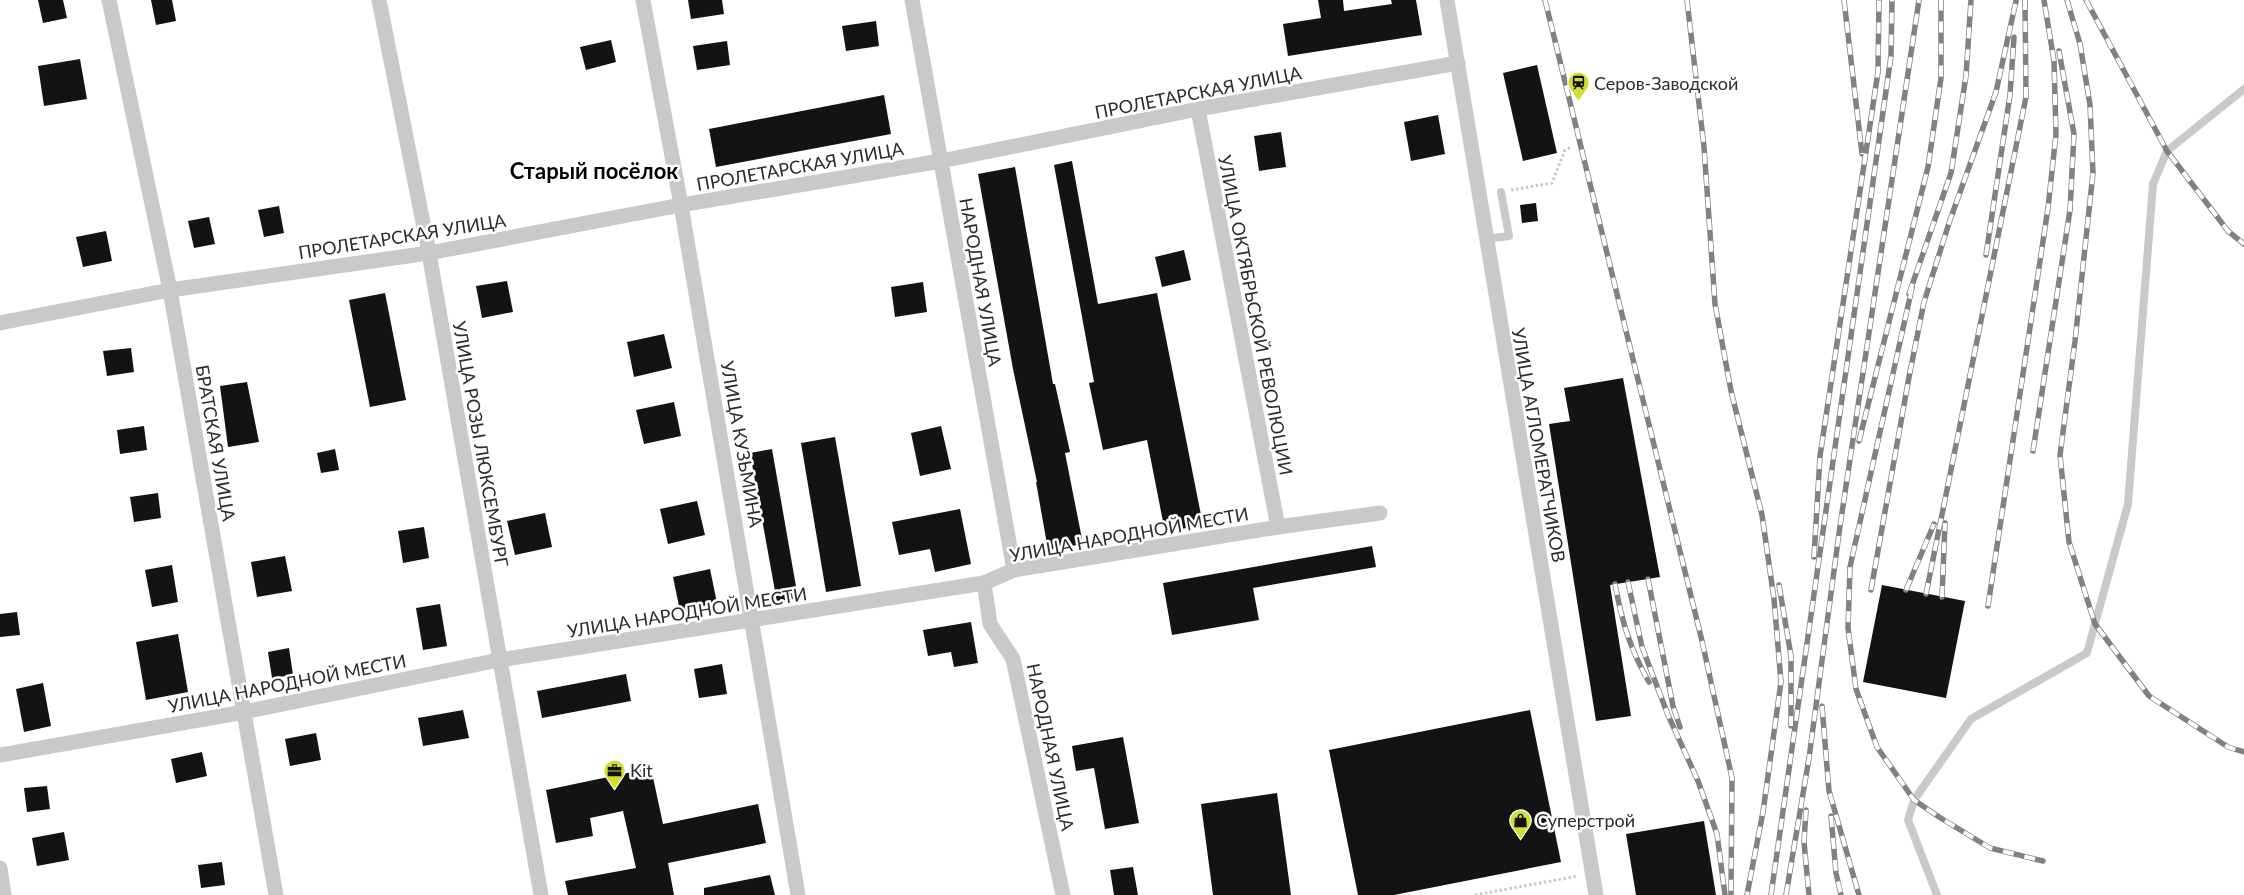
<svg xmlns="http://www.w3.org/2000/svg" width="2244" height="895" viewBox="0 0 2244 895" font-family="Lato,sans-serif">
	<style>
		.building { fill: #131313 }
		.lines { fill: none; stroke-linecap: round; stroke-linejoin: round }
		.path { stroke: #c9c9c9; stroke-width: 3; stroke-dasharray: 2.5 2.5; stroke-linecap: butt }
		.lane { stroke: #c9c9c9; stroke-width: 8 }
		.street { stroke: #c9c9c9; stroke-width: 15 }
		.rail-casing { stroke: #818181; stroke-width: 5.5 }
		.rail { stroke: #fff; stroke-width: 4; stroke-dasharray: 11; stroke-linecap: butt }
		.labels { text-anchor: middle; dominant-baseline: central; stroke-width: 5; stroke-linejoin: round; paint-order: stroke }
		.poi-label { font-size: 18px; fill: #2c2c2c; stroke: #fff; text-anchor: start }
		.street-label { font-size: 18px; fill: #2c2c2c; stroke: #fff }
		.district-label { font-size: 22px; font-weight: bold; fill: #000; stroke: #fff }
	</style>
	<rect width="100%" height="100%" fill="#fff"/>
	<g class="building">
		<path d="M 38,0 L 63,0 L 67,18 L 43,23 Z"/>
		<path d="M 151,0 L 172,0 L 176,21 L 156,25 Z"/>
		<path d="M 688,0 L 722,0 L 724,14 L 691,19 Z"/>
		<path d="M 1318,0 L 1343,0 L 1344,11 L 1392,4 L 1391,0 L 1416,0 L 1422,35 L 1288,56 L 1283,24 L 1321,18 Z"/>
		<path d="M 876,21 L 879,46 L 846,51 L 842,26 Z"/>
		<path d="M 611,40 L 616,62 L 586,70 L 580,47 Z"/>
		<path d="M 727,41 L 730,65 L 697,70 L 693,46 Z"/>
		<path d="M 80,59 L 87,99 L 44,106 L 38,66 Z"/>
		<path d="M 1537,65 L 1557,153 L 1523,161 L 1503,73 Z"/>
		<path d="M 884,95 L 891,134 L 716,167 L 709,129 Z"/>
		<path d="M 1438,115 L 1445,154 L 1411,161 L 1404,122 Z"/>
		<path d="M 1281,132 L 1286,167 L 1259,171 L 1254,136 Z"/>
		<path d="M 1072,161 L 1098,304 L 1157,293 L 1203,525 L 1165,532 L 1147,440 L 1103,450 L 1089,383 L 1094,382 L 1054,165 Z"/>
		<path d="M 1015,167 L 1053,384 L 1055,384 L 1070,452 L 1065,453 L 1083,544 L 1048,550 L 1036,482 L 1037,482 L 1013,369 L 978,174 Z"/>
		<path d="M 1536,203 L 1538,221 L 1522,223 L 1520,205 Z"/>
		<path d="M 279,206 L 284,233 L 264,237 L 258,210 Z"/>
		<path d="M 209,217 L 215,244 L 194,248 L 188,221 Z"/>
		<path d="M 106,231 L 112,261 L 83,267 L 76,237 Z"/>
		<path d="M 1184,250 L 1191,280 L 1162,287 L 1155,257 Z"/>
		<path d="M 507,281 L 513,312 L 482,318 L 476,286 Z"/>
		<path d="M 923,282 L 927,312 L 895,317 L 891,287 Z"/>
		<path d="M 385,293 L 406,400 L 370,407 L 349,300 Z"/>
		<path d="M 664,334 L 672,368 L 634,377 L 627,342 Z"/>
		<path d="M 131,348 L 134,372 L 107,376 L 103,351 Z"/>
		<path d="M 1623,378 L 1660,577 L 1610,585 L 1631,716 L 1596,721 L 1549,424 L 1570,421 L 1564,388 Z"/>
		<path d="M 247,382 L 259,442 L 228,447 L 220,386 Z"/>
		<path d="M 674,402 L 681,436 L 644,444 L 636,410 Z"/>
		<path d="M 144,426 L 147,450 L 120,454 L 117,430 Z"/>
		<path d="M 941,426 L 951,469 L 920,476 L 911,433 Z"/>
		<path d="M 835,437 L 861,586 L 826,592 L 801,443 Z"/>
		<path d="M 335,449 L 339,470 L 321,473 L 317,453 Z"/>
		<path d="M 772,449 L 798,598 L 777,602 L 750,453 Z"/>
		<path d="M 158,493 L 161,518 L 134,522 L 130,497 Z"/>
		<path d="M 697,501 L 705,535 L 668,544 L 660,509 Z"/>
		<path d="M 960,509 L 971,564 L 935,572 L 930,549 L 899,555 L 892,522 Z"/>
		<path d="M 545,513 L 552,547 L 515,555 L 507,521 Z"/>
		<path d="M 424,527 L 429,558 L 403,563 L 398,531 Z"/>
		<path d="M 1372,546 L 1376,567 L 1253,588 L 1259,620 L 1172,635 L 1163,583 Z"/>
		<path d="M 285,556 L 292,591 L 257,597 L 251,562 Z"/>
		<path d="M 172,565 L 178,602 L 152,607 L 145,570 Z"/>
		<path d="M 710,569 L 717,603 L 680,611 L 673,577 Z"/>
		<path d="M 1882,585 L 1965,601 L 1946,698 L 1863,682 Z"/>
		<path d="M 440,604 L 447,646 L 423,650 L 416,608 Z"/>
		<path d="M 17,612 L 20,635 L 0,637 L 0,614 Z"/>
		<path d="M 971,622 L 978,663 L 954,667 L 951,652 L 928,656 L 923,630 Z"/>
		<path d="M 178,634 L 188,692 L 146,700 L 136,642 Z"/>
		<path d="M 289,648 L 293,675 L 272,678 L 268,652 Z"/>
		<path d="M 722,664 L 727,694 L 699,698 L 694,669 Z"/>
		<path d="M 626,674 L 631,701 L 542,718 L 537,691 Z"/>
		<path d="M 43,683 L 51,726 L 24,732 L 16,689 Z"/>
		<path d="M 463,710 L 469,738 L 423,746 L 418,718 Z"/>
		<path d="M 1530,710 L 1561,862 L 1394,895 L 1358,895 L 1329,750 Z"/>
		<path d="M 316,733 L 321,760 L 290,766 L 285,739 Z"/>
		<path d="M 1123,737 L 1139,823 L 1105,829 L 1094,768 L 1076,771 L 1072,746 Z"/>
		<path d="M 202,752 L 207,776 L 176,783 L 171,759 Z"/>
		<path d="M 651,768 L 663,824 L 758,804 L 766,843 L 668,863 L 674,895 L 568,895 L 565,881 L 636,868 L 623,811 L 590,818 L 593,836 L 556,843 L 546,790 Z"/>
		<path d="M 47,786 L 50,809 L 27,812 L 24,788 Z"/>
		<path d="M 1277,793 L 1291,895 L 1213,895 L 1201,804 Z"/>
		<path d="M 1704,821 L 1716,895 L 1636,895 L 1626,834 Z"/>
		<path d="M 64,832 L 69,860 L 37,866 L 32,838 Z"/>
		<path d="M 222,862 L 225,885 L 201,888 L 198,865 Z"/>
		<path d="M 1133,867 L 1138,895 L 1114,895 L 1110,870 Z"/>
		<path d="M 770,875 L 775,895 L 704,895 L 704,888 Z"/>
	</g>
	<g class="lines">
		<g class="path">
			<path d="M 1511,190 L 1552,183 L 1565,150 L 1571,147"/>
			<path d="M 1475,895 L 1578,876"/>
		</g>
		<g class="lane">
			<path d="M 1486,239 L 1509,236 L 1501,192"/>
			<path d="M 1937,895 L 1908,820 L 1914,800 L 1971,719 L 2087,653 L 2128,504 L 2153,184 L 2167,151 L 2244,89"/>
		</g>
		<g class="street">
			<path d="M 109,0 L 170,290 L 276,895"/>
			<path d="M 379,0 L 429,253 L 541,895"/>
			<path d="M 643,0 L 681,205 L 798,895"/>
			<path d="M 912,0 L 1014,570"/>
			<path d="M 1447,0 L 1596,895"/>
			<path d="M 1198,109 L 1278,527"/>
			<path d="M 0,323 L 170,290 L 429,253 L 681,205 L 941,161 L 1198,109 L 1458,63"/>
			<path d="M 984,583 L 990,624 L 1013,659 L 1063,895"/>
			<path d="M 0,755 L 244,712 L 499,660 L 984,583 L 1014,570 L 1278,527 L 1380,513"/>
			<path d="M 0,868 L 4,895"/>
		</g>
		<defs>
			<g id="rail">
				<path d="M 1545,0 L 1702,641 L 1732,778 L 1731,895"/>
				<path d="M 1687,0 L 1704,147 L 1715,304 L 1731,391 L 1762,515 L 1774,599 L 1781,682 L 1763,812 L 1747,895"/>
				<path d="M 1844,0 L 1862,154"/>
				<path d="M 2067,0 L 2080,44 L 2090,105 L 2093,173 L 2075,341 L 2060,455 L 2069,542 L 2095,624 L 2149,696 L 2228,747 L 2244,752"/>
				<path d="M 2086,0 L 2167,151 L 2228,231 L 2244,244"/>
				<path d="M 1986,255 L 2010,95 L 2014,37"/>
				<path d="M 1912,288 L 1850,567 L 1848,628 L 1856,689 L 1877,747 L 1914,800 L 1939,817 L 1990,848 L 2043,861"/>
				<path d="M 1909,294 L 1951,173 L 1966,76 L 1971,0"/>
				<path d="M 1859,441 L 1928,167 L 1941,78 L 1941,0"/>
				<path d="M 2033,451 L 2070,210 L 2074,134 L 2059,51"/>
				<path d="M 1814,557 L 1820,456 L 1878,72 L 1879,0"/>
				<path d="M 1648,579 L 1673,706 L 1680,727"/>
				<path d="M 1628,582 L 1642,647 L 1668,715 L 1698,781 L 1717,834 L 1725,895"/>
				<path d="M 1615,584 C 1622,622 1630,649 1649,682"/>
				<path d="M 1779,585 L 1791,656 L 1791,726"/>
				<path d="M 1871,590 L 1909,377 L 1924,302 L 1950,220 L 1996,92 L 2016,1"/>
				<path d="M 1906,590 L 1934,524"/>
				<path d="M 1926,594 L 2026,97 L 2025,0"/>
				<path d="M 1942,597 L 1945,523"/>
				<path d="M 1988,606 L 2048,208 L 2056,134 L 2054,61 L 2044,0"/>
				<path d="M 1822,706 L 1829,791 L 1859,895"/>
				<path d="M 1806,810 L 1804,842 L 1809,895"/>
				<path d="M 1831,816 L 1836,873 L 1841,895"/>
				<path d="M 1771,895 L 1891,56 L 1892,0"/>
				<path d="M 1786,895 L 1809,758 L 1840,526 L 1919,0"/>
			</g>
		</defs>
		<use href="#rail" class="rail-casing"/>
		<use href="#rail" class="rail"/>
	</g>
	<defs>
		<symbol id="station-pin" viewBox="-11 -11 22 30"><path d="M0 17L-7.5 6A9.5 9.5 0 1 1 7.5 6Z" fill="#d4dd34" stroke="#fff"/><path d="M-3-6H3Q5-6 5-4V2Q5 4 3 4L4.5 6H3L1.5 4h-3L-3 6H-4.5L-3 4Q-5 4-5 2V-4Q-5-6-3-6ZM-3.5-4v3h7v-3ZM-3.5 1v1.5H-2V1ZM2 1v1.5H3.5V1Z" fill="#111"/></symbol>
		<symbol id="office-pin" viewBox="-11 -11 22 30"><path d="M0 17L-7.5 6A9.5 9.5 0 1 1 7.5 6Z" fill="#d4dd34" stroke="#fff"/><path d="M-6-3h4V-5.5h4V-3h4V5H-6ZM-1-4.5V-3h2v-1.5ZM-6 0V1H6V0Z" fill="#111"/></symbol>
		<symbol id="shop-pin" viewBox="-11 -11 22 30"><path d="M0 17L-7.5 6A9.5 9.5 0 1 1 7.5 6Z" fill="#d4dd34" stroke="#fff"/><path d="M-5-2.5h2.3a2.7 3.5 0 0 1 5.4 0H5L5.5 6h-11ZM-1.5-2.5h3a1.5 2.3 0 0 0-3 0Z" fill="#111"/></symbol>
	</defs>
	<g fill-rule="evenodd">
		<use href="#station-pin" x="1566" y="70" width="25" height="34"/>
		<use href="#office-pin" x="602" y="758" width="25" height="34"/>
		<use href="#shop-pin" x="1508" y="808" width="25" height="34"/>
	</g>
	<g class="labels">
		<g class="poi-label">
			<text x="1594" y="83">Серов-Заводской</text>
			<text x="630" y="770">Kit</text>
			<text x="1536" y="820">Суперстрой</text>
		</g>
		<g class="street-label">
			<text transform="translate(1198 92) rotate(-11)">ПРОЛЕТАРСКАЯ УЛИЦА</text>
			<text transform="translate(800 166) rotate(-10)">ПРОЛЕТАРСКАЯ УЛИЦА</text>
			<text transform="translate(402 236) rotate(-9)">ПРОЛЕТАРСКАЯ УЛИЦА</text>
			<text transform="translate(981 282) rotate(80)">НАРОДНАЯ УЛИЦА</text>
			<text transform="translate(1256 315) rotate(79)">УЛИЦА ОКТЯБРЬСКОЙ РЕВОЛЮЦИИ</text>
			<text transform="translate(216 443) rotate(80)">БРАТСКАЯ УЛИЦА</text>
			<text transform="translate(481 444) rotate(80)">УЛИЦА РОЗЫ ЛЮКСЕМБУРГ</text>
			<text transform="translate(742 444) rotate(80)">УЛИЦА КУЗЬМИНА</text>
			<text transform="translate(1539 445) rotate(80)">УЛИЦА АГЛОМЕРАТЧИКОВ</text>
			<text transform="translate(1129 534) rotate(-10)">УЛИЦА НАРОДНОЙ МЕСТИ</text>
			<text transform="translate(687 612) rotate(-9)">УЛИЦА НАРОДНОЙ МЕСТИ</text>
			<text transform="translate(287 683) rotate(-11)">УЛИЦА НАРОДНОЙ МЕСТИ</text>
			<text transform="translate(1051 747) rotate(78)">НАРОДНАЯ УЛИЦА</text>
		</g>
		<g class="district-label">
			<text x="594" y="170">Старый посёлок</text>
		</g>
	</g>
</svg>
